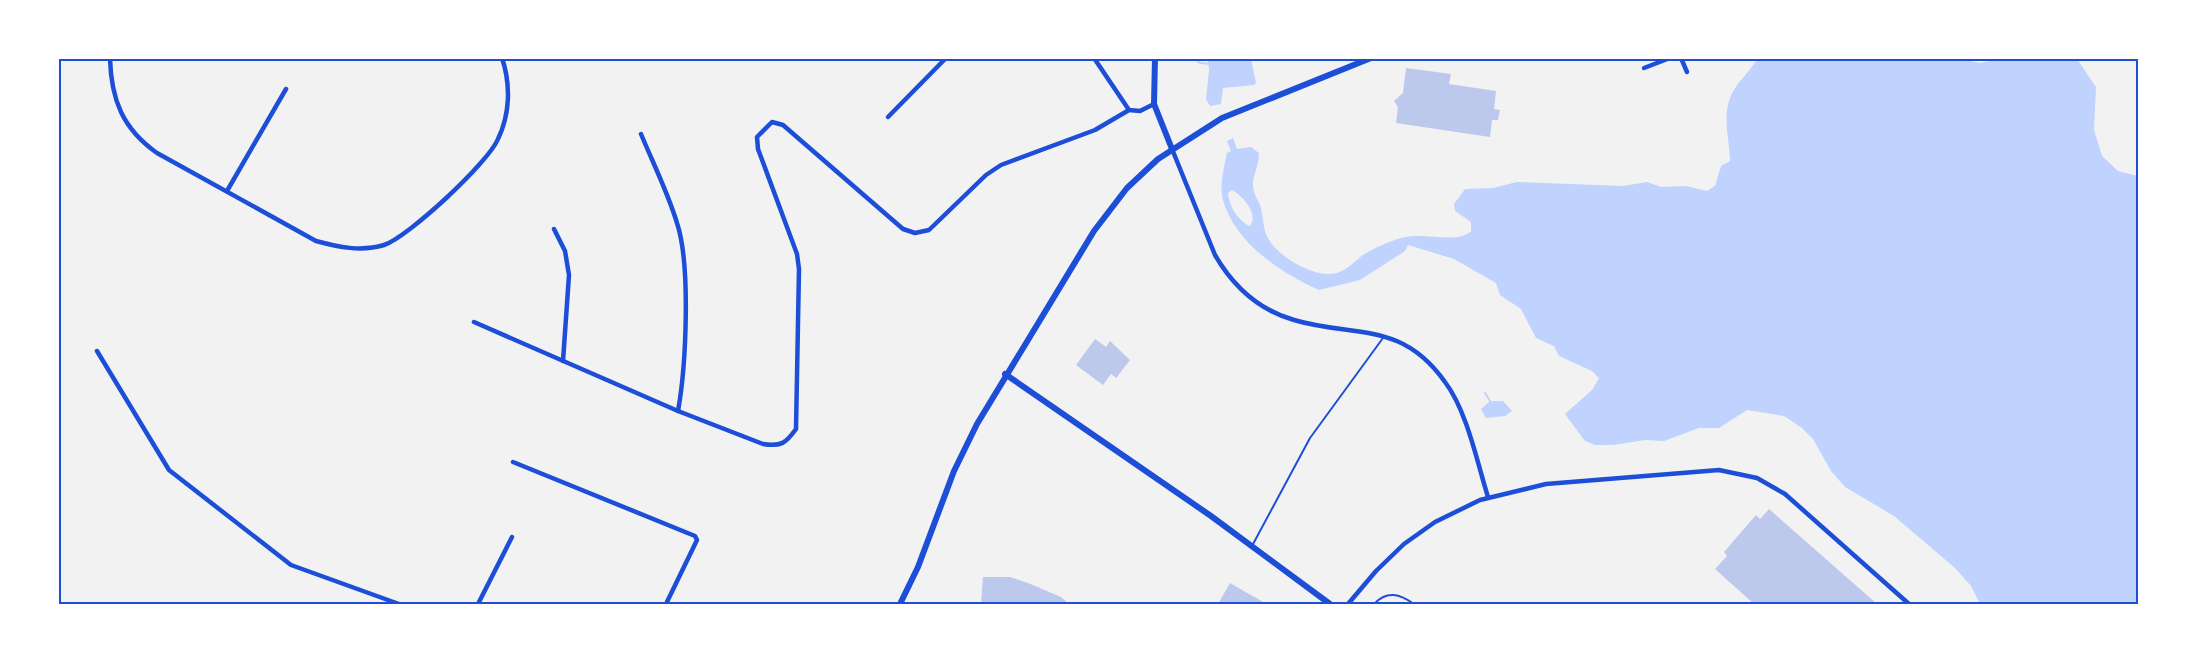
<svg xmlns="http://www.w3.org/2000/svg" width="2197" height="663" viewBox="0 0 2197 663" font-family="'IBM Plex Sans',sans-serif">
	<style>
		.water { fill: #bfd3fe; fill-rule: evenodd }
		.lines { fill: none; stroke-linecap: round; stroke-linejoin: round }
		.stream { stroke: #bfd3fe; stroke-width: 2 }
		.building { fill: #bdc9ec }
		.service { stroke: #1d4ed8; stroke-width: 2 }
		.minor { stroke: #1d4ed8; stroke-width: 4.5 }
		.secondary { stroke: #1d4ed8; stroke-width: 6 }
		.neatline { fill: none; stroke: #1d4ed8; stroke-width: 2 }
	</style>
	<rect width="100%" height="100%" fill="#f2f2f2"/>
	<g class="water">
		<path d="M 1957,58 L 1979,63 L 2004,59 L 2077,59 L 2096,87 L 2094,130 L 2102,156 L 2118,171 L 2138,176 L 2138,604 L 1980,604 L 1971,586 L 1955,568 L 1894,516 L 1845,487 L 1831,471 L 1813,439 L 1802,428 L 1784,416 L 1747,410 L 1719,428 L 1699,428 L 1664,441 L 1645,440 L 1613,445 L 1595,445 L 1585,441 L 1565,414 L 1592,390 L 1599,378 L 1592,371 L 1559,356 L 1554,346 L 1536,338 L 1521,309 L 1500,295 L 1496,283 L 1454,259 L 1408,245 L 1405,251 L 1360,280 L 1319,290 C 1281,273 1235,243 1223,200 C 1219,186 1224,167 1227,153 L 1231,151 L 1227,141 L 1233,138 L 1237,149 L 1251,147 L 1259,153 C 1259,167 1253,174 1253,184 C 1253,193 1257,198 1260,205 C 1264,217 1262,229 1269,240 C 1280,258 1316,279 1337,273 C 1347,270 1355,261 1363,255 C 1374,248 1388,242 1401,238 C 1423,231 1458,245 1471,231 L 1471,222 L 1455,211 L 1454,204 L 1465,189 L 1493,188 L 1517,182 L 1623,186 L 1647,182 L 1661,187 L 1686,186 L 1707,191 L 1715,186 L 1721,166 L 1730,161 C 1729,130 1718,107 1741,80 C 1748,73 1752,65 1759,59 ZM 1232,190 C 1243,196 1259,214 1250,226 C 1238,221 1229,206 1228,193 Z"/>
		<path d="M 1208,59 L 1251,59 L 1256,83 L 1254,85 L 1223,88 L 1221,104 L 1210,106 L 1206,99 L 1209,70 Z"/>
		<path d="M 1490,401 L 1503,401 L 1512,411 L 1505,416 L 1486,418 L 1481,409 Z"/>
	</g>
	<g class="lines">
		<g class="stream">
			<path d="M 1194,58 L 1200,63 L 1211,64"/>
			<path d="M 1485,393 L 1490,401"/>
		</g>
	</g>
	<g class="building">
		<path d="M 1406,68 L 1451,74 L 1449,84 L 1496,91 L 1494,109 L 1500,110 L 1498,120 L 1492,120 L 1490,137 L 1396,123 L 1398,107 L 1394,101 L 1403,93 Z"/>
		<path d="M 1095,339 L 1106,347 L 1110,341 L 1130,360 L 1116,378 L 1111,374 L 1103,385 L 1076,365 Z"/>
		<path d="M 1769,509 L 1877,604 L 1754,604 L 1715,569 L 1727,556 L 1724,552 L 1756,515 L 1760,519 Z"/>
		<path d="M 983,577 L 1010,577 L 1028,583 L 1061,597 L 1069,604 L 981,604 Z"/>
		<path d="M 1230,583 L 1249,594 L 1267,604 L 1218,604 Z"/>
	</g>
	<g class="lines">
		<g class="service">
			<path d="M 1252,546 L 1310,438 L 1383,338"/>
			<path d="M 1374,604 C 1387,590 1400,594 1414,604"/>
		</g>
		<g class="minor">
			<path d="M 110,58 C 111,100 123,129 157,153 L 316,241 C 338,247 361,252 384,245 C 408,237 488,163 498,139 C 510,114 511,85 502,58"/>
			<path d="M 1094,58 L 1129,110 L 1140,111 L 1154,104"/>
			<path d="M 1681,58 L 1687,72"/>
			<path d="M 1644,68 L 1670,58"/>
			<path d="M 888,117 L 946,58"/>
			<path d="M 641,134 C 653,163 668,193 677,223 C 691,265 686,367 678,411"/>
			<path d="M 1172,149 L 1215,255 C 1233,286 1259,310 1294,320 C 1355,338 1401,320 1445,382 C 1467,411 1477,462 1488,497"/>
			<path d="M 227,191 L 286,89"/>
			<path d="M 554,229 L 565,251 L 569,275 L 563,361"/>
			<path d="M 474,322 L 678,411 L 763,444 C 781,447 786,443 796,429 L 799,269 L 797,254 L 758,149 L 757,137 L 772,122 L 783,125 L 903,229 L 915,233 L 929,230 L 986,175 L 1001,165 L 1095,130 L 1129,110"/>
			<path d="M 97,351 L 169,470 L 291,565 L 399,604"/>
			<path d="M 513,462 L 695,536 L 697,540 L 666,604"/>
			<path d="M 478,604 L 512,537"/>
			<path d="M 1348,604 L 1376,571 L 1404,544 L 1435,522 L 1480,500 L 1546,484 L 1719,470 L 1757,478 L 1785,494 L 1909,604"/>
		</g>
		<g class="secondary">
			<path d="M 1155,58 L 1154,104 L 1172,149"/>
			<path d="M 1005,374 L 1211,516 L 1330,604"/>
			<path d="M 900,604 L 918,567 L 954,471 L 977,424 L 1094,231 L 1127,188 L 1158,159 L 1222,118 L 1371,58"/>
		</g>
	</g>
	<rect width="2197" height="663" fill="none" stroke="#ffffff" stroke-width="120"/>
	<rect x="60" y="60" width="2077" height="543" class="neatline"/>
</svg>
